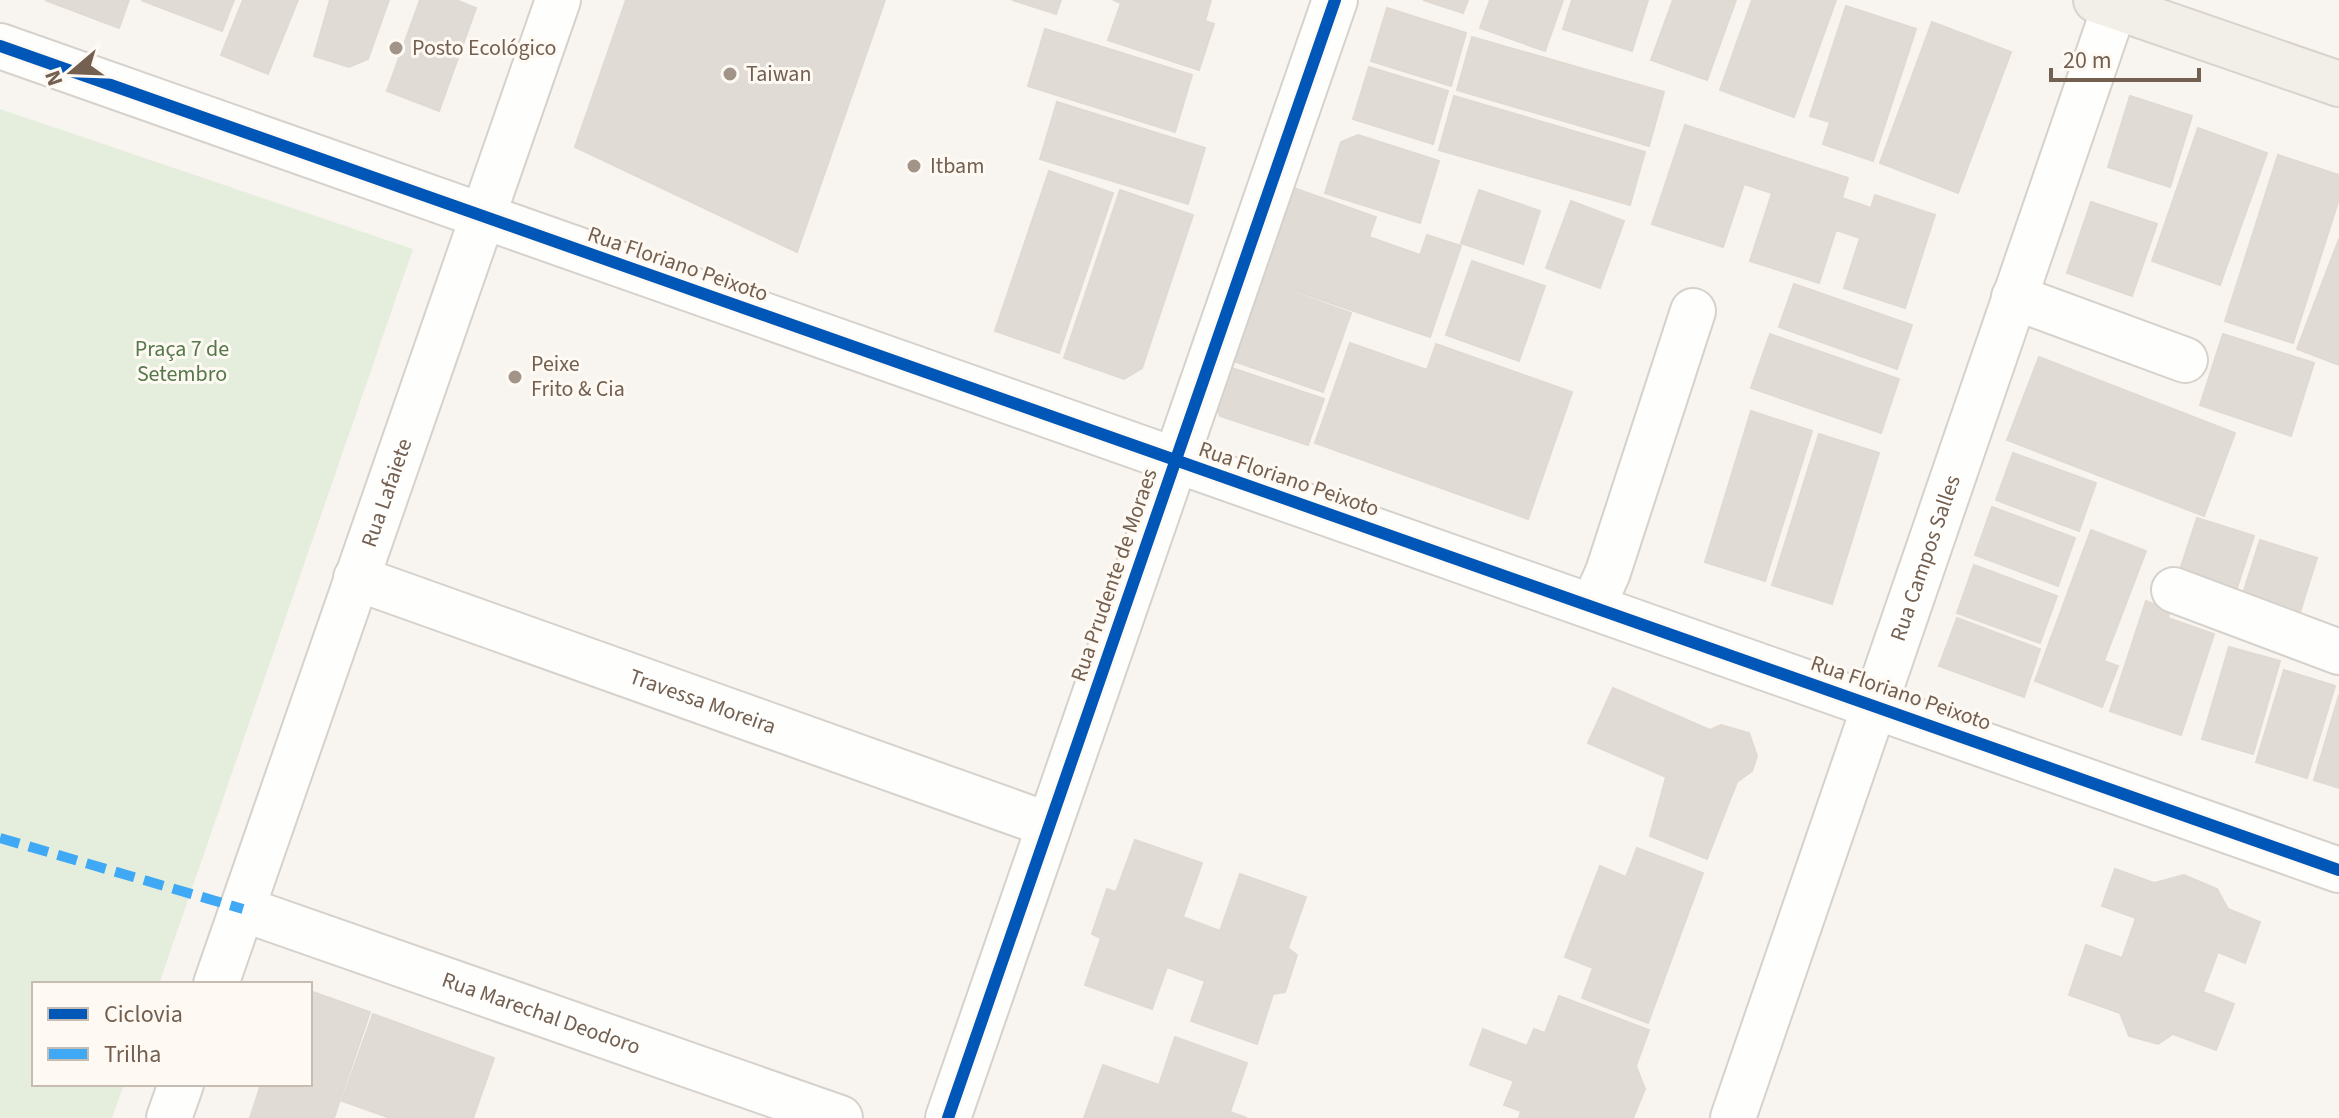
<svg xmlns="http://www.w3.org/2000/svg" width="2339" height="1118" viewBox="0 0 2339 1118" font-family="'Source Sans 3',sans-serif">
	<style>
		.green { fill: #e5eedc }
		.building { fill: #e1dbd5; stroke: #e0dad3; stroke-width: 2 }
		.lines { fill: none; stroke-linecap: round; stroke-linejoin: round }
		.minor-casing { stroke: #d6d1cb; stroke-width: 48 }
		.major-casing { stroke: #d9d2cd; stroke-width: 48 }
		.minor { stroke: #fefefd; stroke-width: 44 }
		.major { stroke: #f2efe8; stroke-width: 44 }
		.quiet { stroke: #3fa9f5; stroke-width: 10; stroke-dasharray: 20 10; stroke-linecap: butt }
		.cycleway-casing { stroke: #fefaf3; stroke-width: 17 }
		.cycleway { stroke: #0057b8; stroke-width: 12 }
		.poi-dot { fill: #a29489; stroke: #fefaf3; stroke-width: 3 }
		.labels { text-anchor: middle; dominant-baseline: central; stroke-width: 6; stroke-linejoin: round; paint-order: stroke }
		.poi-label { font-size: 22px; fill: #746051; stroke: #fefaf3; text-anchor: start }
		.street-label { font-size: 22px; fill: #746051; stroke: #fefaf3 }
		.park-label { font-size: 22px; fill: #55784b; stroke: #fefaf3 }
	</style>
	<rect width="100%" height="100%" fill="#f8f5f0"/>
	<path class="green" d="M 0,109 L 413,249 L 159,984 L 34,984 L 34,1084 L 124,1084 L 112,1118 L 0,1118 Z"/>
	<g class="building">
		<path d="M 45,0 L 129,0 L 119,28 Z"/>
		<path d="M 141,0 L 234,0 L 222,31 Z"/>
		<path d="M 243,0 L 298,0 L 268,74 L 221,55 Z"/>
		<path d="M 330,0 L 389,0 L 368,59 L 349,67 L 314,56 Z"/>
		<path d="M 420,0 L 456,0 L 476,8 L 439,111 L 387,91 Z"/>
		<path d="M 626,0 L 885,0 L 797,252 L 575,147 Z"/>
		<path d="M 1012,0 L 1061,0 L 1056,14 Z"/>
		<path d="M 1113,0 L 1211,0 L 1205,21 L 1214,24 L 1199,70 L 1108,40 L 1121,3 Z"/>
		<path d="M 1423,0 L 1468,0 L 1463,13 Z"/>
		<path d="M 1490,0 L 1563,0 L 1545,51 L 1480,28 Z"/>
		<path d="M 1572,0 L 1648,0 L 1632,51 L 1563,29 Z"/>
		<path d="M 1673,0 L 1736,0 L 1707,80 L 1651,60 Z"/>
		<path d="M 1752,0 L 1836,0 L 1794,117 L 1720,90 Z"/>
		<path d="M 1846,6 L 1916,29 L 1873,161 L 1823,144 L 1830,122 L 1810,116 Z"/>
		<path d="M 1387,8 L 1466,33 L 1451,86 L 1371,61 Z"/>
		<path d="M 1932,22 L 2011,52 L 1958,193 L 1880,163 Z"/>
		<path d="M 1045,29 L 1192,75 L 1175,132 L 1028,86 Z"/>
		<path d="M 1472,37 L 1664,92 L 1649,146 L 1457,90 Z"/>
		<path d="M 1369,67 L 1448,91 L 1433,144 L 1353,119 Z"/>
		<path d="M 1454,96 L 1645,152 L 1630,205 L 1439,150 Z"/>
		<path d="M 2130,96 L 2192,116 L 2170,187 L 2108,167 Z"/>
		<path d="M 1057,102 L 1205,148 L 1188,204 L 1040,159 Z"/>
		<path d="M 1685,125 L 1848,178 L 1842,198 L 1871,208 L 1875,195 L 1935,215 L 1905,308 L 1844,288 L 1860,238 L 1836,230 L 1819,283 L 1750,261 L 1772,193 L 1744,184 L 1723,247 L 1652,224 Z"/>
		<path d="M 2198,128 L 2267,153 L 2220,285 L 2152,261 Z"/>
		<path d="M 1358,135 L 1439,161 L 1420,223 L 1325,193 L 1341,142 Z"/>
		<path d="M 2278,155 L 2339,175 L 2339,199 L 2293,343 L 2225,321 Z"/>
		<path d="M 1049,171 L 1113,193 L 1059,353 L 995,331 Z"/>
		<path d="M 1288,186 L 1376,217 L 1369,237 L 1420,255 L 1427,235 L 1461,246 L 1430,337 L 1257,278 Z"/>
		<path d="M 1120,190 L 1193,215 L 1142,368 L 1124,379 L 1064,358 Z"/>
		<path d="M 1479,190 L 1540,211 L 1523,264 L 1461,243 Z"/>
		<path d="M 1571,201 L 1624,221 L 1600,288 L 1546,268 Z"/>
		<path d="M 2091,202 L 2157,224 L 2132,296 L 2067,273 Z"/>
		<path d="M 2339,239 L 2339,365 L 2297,349 Z"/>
		<path d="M 1472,261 L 1545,286 L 1519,361 L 1446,335 Z"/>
		<path d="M 1258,280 L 1351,313 L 1323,392 L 1230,360 Z"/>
		<path d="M 1794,284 L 1912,325 L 1897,369 L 1779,327 Z"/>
		<path d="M 1770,334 L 1899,379 L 1881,433 L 1751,388 Z"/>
		<path d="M 2223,334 L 2314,363 L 2291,436 L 2200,405 Z"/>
		<path d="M 1350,343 L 1427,370 L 1436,344 L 1572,392 L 1528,519 L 1315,443 Z"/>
		<path d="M 2039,357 L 2235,433 L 2204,516 L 2007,440 Z"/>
		<path d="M 1223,365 L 1324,399 L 1308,445 L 1220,416 L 1213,397 Z"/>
		<path d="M 1751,411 L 1812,431 L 1765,581 L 1705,562 Z"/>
		<path d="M 1819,434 L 1879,453 L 1832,604 L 1772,585 Z"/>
		<path d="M 2013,453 L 2096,483 L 2079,531 L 1996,500 Z"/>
		<path d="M 1992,507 L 2075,538 L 2058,586 L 1975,555 Z"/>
		<path d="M 2197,518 L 2254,536 L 2232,603 L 2175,585 Z"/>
		<path d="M 2091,530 L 2146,551 L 2104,661 L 2118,666 L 2102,707 L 2035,681 Z"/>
		<path d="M 2260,540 L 2317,558 L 2296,625 L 2239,606 Z"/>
		<path d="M 1974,565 L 2057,596 L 2040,643 L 1957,613 Z"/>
		<path d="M 2146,601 L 2170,610 L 2168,618 L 2214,634 L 2181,735 L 2110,711 Z"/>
		<path d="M 1957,618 L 2040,649 L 2024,697 L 1939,666 Z"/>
		<path d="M 2229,647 L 2280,661 L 2253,754 L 2202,739 Z"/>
		<path d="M 2284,670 L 2335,686 L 2307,778 L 2256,762 Z"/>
		<path d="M 1613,688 L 1710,730 L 1721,725 L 1749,733 L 1757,756 L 1752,771 L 1737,782 L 1707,859 L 1650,836 L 1666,777 L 1588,743 Z"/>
		<path d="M 2339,695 L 2339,788 L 2314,780 Z"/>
		<path d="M 1135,840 L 1202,863 L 1183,917 L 1220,931 L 1240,874 L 1306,897 L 1288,948 L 1297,955 L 1285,992 L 1273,994 L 1257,1044 L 1191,1021 L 1205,981 L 1167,967 L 1152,1009 L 1085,985 L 1101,938 L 1092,934 L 1107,889 L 1116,892 Z"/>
		<path d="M 1637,848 L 1703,873 L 1648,1023 L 1582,998 L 1593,968 L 1565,957 L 1600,866 L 1626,877 Z"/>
		<path d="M 2115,869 L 2154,883 L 2184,875 L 2217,889 L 2228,909 L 2260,922 L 2245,963 L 2218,952 L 2203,992 L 2234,1004 L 2216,1050 L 2173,1034 L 2158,1044 L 2129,1036 L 2120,1013 L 2069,995 L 2086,945 L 2122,958 L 2136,918 L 2102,906 Z"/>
		<path d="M 310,991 L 370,1012 L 334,1118 L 250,1118 L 261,1084 L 310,1084 Z"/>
		<path d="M 1559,996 L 1649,1030 L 1636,1066 L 1645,1089 L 1633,1118 L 1519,1118 L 1521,1111 L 1504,1105 L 1514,1081 L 1470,1065 L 1483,1029 L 1527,1046 L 1534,1029 L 1545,1033 Z"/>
		<path d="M 373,1014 L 494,1058 L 473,1118 L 390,1118 L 342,1101 Z"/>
		<path d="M 1175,1037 L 1247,1063 L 1230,1112 L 1247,1118 L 1084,1118 L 1103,1065 L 1159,1085 Z"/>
	</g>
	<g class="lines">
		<defs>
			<g id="minor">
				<path d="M 0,46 L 2339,870"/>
				<path d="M 2014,297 L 2185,360"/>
				<path id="s1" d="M 356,578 L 1049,825"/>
				<path d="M 2174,590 L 2339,652"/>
				<path d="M 1593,606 L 1608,572 L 1693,311"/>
				<path id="s2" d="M 243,909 L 840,1118"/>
				<path id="s3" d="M 216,984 L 558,0"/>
				<path d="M 169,1118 L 181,1084"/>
				<path d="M 948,1118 L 1335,0"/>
				<path id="s4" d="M 1733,1118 L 2117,0"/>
			</g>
			<path id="major" d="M 2096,0 L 2339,84"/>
		</defs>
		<use href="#minor" class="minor-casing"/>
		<use href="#major" class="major-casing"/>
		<use href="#minor" class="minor"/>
		<use href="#major" class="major"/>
		<path class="quiet" d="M 0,838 L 243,909"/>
		<defs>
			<g id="cycleway">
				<path d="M 0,46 L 2339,870"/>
				<path d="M 948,1118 L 1335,0"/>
			</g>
		</defs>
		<use href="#cycleway" class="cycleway-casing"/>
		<use href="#cycleway" class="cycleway"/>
	</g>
	<g class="poi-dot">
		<circle cx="396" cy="48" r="8"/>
		<circle cx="730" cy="74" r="8"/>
		<circle cx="914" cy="166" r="8"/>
		<circle cx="515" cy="377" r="8"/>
	</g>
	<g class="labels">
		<g class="poi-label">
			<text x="412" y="48">Posto Ecológico</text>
			<text x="746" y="74">Taiwan</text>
			<text x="930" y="166">Itbam</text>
			<text x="531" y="364">Peixe<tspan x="531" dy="25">Frito &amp; Cia</tspan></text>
		</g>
		<g class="street-label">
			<text transform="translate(678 264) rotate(19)">Rua Floriano Peixoto</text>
			<text transform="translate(1289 479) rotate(19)">Rua Floriano Peixoto</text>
			<text stroke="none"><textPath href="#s3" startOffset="520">Rua Lafaiete</textPath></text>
			<text stroke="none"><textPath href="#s4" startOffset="592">Rua Campos Salles</textPath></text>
			<text transform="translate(1114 575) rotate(-71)">Rua Prudente de Moraes</text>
			<text transform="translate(1901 693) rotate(19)">Rua Floriano Peixoto</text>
			<text stroke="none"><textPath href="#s1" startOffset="368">Travessa Moreira</textPath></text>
			<text stroke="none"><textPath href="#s2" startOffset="316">Rua Marechal Deodoro</textPath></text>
		</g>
		<g class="park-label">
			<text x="182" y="349">Praça 7 de<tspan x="182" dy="25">Setembro</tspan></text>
		</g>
	</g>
	<rect x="32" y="982" width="280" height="104" fill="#fefaf3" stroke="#c7bcb2" stroke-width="2"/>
	<rect x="48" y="1008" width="40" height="12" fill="#0057b8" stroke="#c7bcb2" stroke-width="2"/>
	<text x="104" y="1022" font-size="24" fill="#746051">Ciclovia</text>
	<rect x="48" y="1048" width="40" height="12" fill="#3fa9f5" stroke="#c7bcb2" stroke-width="2"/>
	<text x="104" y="1062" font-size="24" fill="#746051">Trilha</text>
	<g transform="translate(72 72) rotate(251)" stroke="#fefaf3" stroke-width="6" paint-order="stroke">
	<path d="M0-6L14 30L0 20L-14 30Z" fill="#746051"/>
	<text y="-12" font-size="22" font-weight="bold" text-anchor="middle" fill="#746051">N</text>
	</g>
	<path d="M2051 68v12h148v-12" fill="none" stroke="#746051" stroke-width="4"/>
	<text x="2063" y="68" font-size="24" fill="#746051" stroke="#fefaf3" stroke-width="6" paint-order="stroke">20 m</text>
</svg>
